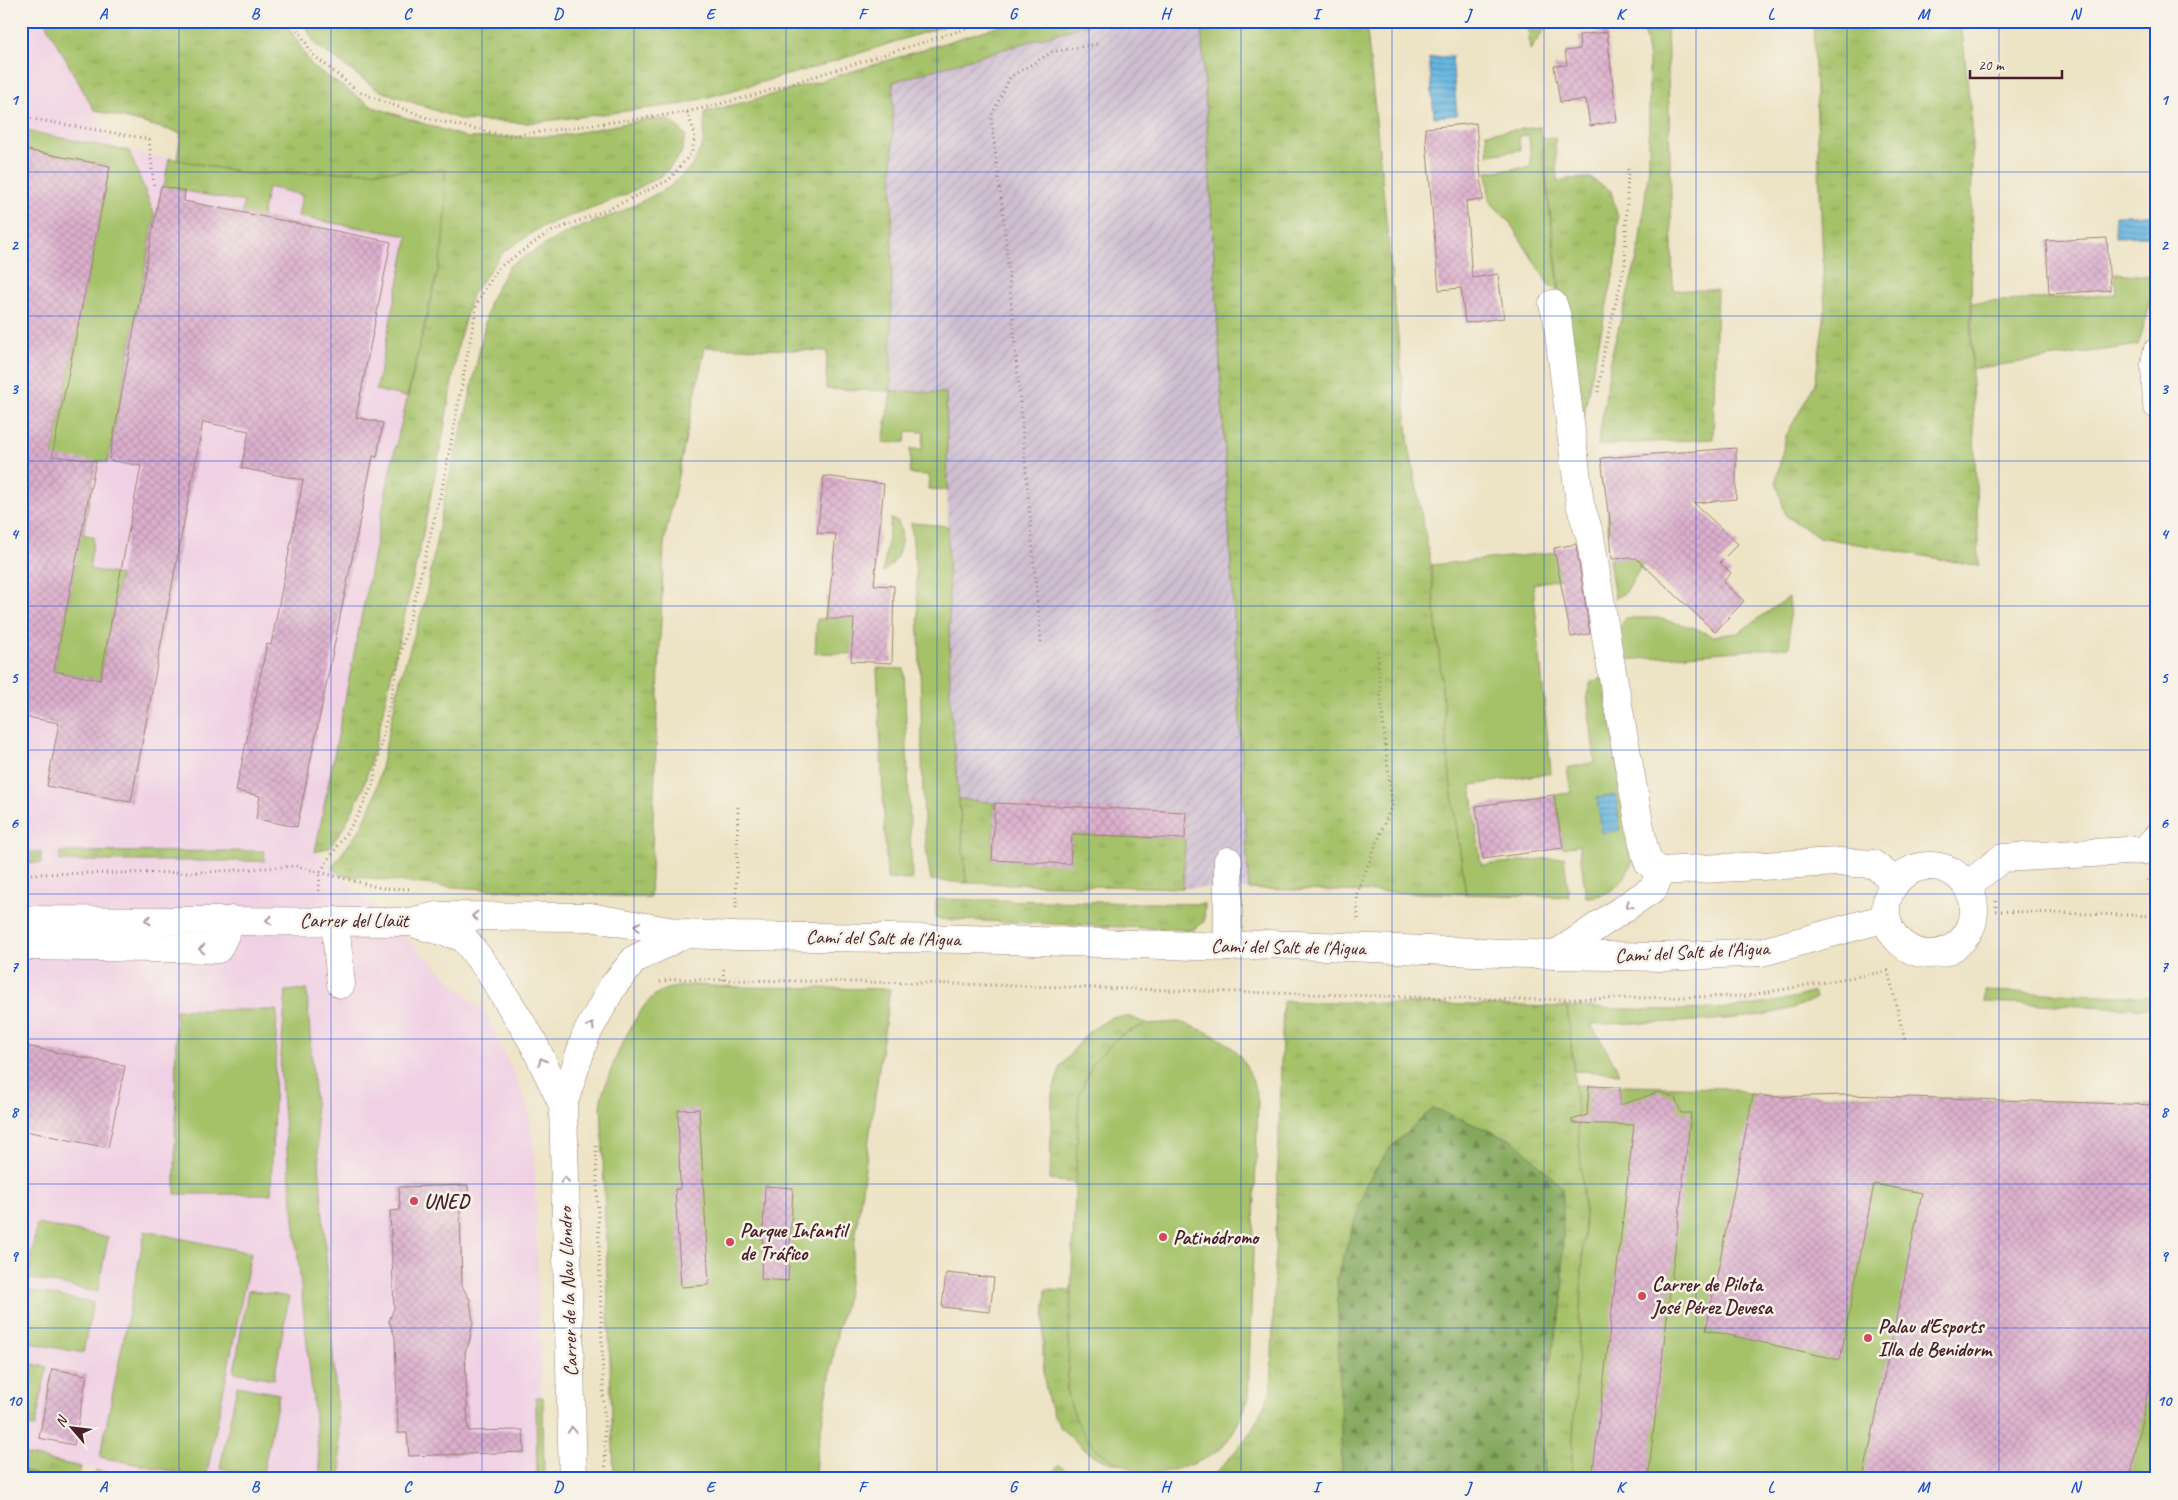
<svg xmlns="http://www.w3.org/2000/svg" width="2178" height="1500" viewBox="0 0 2178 1500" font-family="Caveat,sans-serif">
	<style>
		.built { fill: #f0d0e4 }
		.industrial { fill: url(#industrial-furrows) }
		.grass { fill: url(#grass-tufts); stroke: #78704a }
		.forest { fill: url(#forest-firs); stroke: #676444 }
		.green { fill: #a5c269; stroke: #78704a }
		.water { fill: url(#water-rules); stroke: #586a86 }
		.building { fill: url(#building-cross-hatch) }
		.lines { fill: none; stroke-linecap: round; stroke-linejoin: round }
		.minor-casing { stroke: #9c8178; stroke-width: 29 }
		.path { stroke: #9c8178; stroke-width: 3; stroke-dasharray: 1 4; stroke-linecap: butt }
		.minor { stroke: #fff; stroke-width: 28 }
		.oneway { stroke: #ae9aa0 }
		.grid { fill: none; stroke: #1d4ed8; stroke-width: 1; stroke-opacity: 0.55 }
		.poi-dot { fill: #d1495b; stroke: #f7f3e8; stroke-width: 2 }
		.labels { text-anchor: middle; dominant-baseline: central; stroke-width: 5; stroke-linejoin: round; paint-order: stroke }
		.street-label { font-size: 20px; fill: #4a1f2b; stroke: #f7f3e8 }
		.poi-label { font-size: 20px; font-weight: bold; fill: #4a1f2b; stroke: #f7f3e8; text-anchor: start }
		.neatline { fill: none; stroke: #1d4ed8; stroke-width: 2 }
		.grid-label { font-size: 16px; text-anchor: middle; font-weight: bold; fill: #1d4ed8 }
	</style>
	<defs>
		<pattern id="industrial-furrows" width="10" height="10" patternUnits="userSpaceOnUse" patternTransform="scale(1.25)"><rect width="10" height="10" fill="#cebed1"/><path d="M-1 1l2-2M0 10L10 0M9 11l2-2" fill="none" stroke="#b2a3b4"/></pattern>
		<pattern id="grass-tufts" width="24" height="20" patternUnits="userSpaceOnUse" patternTransform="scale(1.25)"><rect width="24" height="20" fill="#a5c269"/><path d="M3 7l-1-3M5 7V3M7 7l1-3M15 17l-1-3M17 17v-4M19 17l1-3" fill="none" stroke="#90a65b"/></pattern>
		<pattern id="forest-firs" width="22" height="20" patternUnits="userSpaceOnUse" patternTransform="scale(1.25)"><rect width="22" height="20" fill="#84a85d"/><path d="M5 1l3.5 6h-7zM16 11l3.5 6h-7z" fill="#6e884d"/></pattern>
		<pattern id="water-rules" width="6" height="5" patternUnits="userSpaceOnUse" patternTransform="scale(1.25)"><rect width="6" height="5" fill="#65b5e0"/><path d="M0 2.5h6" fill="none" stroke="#5593b6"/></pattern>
		<pattern id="building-cross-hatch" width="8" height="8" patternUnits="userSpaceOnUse" patternTransform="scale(1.25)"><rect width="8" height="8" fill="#dbafcd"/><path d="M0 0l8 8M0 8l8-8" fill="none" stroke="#bd96b0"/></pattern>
	</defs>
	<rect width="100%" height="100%" fill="#f7f3e8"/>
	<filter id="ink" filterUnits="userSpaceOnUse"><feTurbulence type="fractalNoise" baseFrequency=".02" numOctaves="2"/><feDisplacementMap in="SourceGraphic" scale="10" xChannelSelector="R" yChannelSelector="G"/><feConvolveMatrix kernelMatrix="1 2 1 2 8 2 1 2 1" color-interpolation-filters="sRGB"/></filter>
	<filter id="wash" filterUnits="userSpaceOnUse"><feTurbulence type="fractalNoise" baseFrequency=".0096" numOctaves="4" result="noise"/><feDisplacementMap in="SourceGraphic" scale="20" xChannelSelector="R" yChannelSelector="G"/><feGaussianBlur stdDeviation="1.12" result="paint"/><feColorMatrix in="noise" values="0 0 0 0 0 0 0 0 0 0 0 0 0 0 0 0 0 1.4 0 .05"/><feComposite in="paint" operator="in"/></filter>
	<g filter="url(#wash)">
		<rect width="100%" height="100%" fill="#ede3c5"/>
		<path class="built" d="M 21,21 L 44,21 L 115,148 L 247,174 L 342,172 L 440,262 L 391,466 L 315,851 L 486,1014 L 526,1100 L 534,1147 L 544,1479 L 134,1479 L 21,1454 Z"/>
		<path class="industrial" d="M 1099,21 L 1201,21 L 1249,889 L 966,883 L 950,696 L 946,394 L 891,391 L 893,81 Z"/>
		<g class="grass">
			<path d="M 44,21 L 285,21 L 312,66 L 373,107 L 468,138 L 559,136 L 643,120 L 669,119 L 686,135 L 681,154 L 664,174 L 625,195 L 541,227 L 503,252 L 472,295 L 459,340 L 443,435 L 422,538 L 377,738 L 363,789 L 345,825 L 330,847 L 315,852 L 391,466 L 440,262 L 376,172 L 247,174 L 177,160 L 181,133 L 94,110 Z"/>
			<path d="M 303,21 L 960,21 L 816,67 L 683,104 L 529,123 L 462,120 L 378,90 L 315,44 Z"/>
			<path d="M 1016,21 L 1099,21 L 893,82 L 891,391 L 826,389 L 827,351 L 705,347 L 664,543 L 650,898 L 451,887 L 340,875 L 332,867 L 360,829 L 374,800 L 400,680 L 425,601 L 446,490 L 468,405 L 490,300 L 509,266 L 567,232 L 619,213 L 668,188 L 692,166 L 703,144 L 705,112 C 810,87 912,52 1016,21 Z"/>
			<path d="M 1201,21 L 1366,21 L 1409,446 L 1431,565 L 1451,787 L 1466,894 L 1249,889 Z"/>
			<path d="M 1527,21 L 1551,21 L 1530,50 Z"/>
			<path d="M 1642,21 L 1667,21 L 1673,290 L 1717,290 L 1713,439 L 1598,445 L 1612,353 L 1638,254 L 1649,167 L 1649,59 Z"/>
			<path d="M 1813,21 L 1961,21 L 1972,125 L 1971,349 L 1979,566 L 1819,537 L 1786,516 L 1776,481 L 1786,436 L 1815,383 L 1825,312 Z"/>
			<path d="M 1555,137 L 1557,182 L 1566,179 L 1590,178 L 1611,191 L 1618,218 L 1616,263 L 1588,392 L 1579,446 L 1541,138 Z"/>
			<path d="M 959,799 L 995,803 L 992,860 L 1070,863 L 1072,834 L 1185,839 L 1183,888 L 966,883 Z"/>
			<path d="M 264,851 L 265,861 L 60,861 L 60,852 Z"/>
			<rect x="21" y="852" width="20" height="11"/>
			<path d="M 936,899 L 1205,904 L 1204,922 L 1193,930 L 936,919 Z"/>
			<path d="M 1283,1001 L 1567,1007 L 1575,1085 L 1585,1218 L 1571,1479 L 1211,1479 L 1250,1434 L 1271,1391 Z"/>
			<path d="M 1112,1017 L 1131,1017 L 1147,1024 L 1119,1036 L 1079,1095 L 1076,1183 L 1050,1180 L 1052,1094 L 1061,1066 L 1087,1033 Z"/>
			<path d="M 1046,1290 L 1071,1291 L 1067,1394 L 1097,1450 L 1122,1464 C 1104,1463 1088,1454 1075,1441 C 1070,1436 1063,1431 1059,1425 C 1036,1390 1044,1330 1046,1290 Z"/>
			<path d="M 21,1454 L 81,1467 L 78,1479 L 21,1479 Z"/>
			<path d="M 1059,1465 L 1076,1479 L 1048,1479 Z"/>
			<path d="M 96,1470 L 134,1479 L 94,1479 Z"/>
		</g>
		<g class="forest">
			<path d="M 1433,1108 L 1515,1141 L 1563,1188 L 1563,1301 L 1539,1411 L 1545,1479 L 1342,1479 L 1337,1278 L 1366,1184 L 1390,1148 Z"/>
			<path d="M 21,1469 L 45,1479 L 21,1479 Z"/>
		</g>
		<g class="green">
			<path d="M 1540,127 L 1541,138 L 1559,290 L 1550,287 L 1510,223 L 1489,200 L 1487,172 L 1531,167 L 1529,135 L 1519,136 L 1520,150 L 1488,155 L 1486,133 Z"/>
			<path d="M 21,130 L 129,151 L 155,216 L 108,462 L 96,461 L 83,534 L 94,537 L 89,569 L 120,575 L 100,680 L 69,674 L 58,724 L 44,720 L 75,567 L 34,546 L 110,166 L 21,149 Z"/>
			<path d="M 169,158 L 247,174 L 445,170 L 446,216 L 440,262 L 407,397 L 376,390 L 408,236 L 298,217 L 302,195 L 268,187 L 234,356 L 216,353 L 244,202 L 164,187 Z"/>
			<path d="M 2115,273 L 2157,277 L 2157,283 L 2138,345 L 1972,369 L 1972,303 L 2116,294 Z"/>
			<path d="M 891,391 L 946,393 L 948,490 L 928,489 L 929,475 L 910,474 L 910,449 L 922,449 L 924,432 L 907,431 L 905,442 L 883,443 Z"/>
			<path d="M 1678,505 L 1626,592 L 1615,598 L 1609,559 L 1643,557 L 1608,531 L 1608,512 Z"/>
			<path d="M 891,519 L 898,522 C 906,538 899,562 883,572 Z"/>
			<path d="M 911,523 L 948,526 L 950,696 L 966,883 L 931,880 C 923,838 923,795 922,752 C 920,676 920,599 911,523 Z"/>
			<path d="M 1578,550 L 1582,575 L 1533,584 L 1551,773 L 1471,785 L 1481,865 L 1564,857 L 1569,897 L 1466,894 L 1451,787 L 1431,565 Z"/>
			<path d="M 827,597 L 859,599 L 855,654 L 815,653 L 817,619 L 826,619 Z"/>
			<path d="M 1789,597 L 1790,647 L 1623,660 L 1618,633 L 1625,618 L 1657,618 L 1695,628 L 1712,636 L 1738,633 Z"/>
			<path d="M 877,668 L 904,669 L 912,880 L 887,879 Z"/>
			<path d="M 1603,678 L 1634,857 C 1626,880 1613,897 1586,897 L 1579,845 L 1563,848 L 1554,795 L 1571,793 L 1567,768 L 1595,762 L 1587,695 L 1591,682 Z"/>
			<path d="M 691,985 L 739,987 L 890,989 L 847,1297 L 838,1329 L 816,1459 L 815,1479 L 614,1479 L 601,1100 C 607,1075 635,1006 658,993 C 668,987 680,987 691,985 Z"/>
			<path d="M 307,989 L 307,993 L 342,1479 L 321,1479 L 285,1132 L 280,1067 L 286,991 Z"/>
			<path d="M 1985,991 L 2157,997 L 2157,1009 L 1985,1002 Z"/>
			<path d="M 1814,992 L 1816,998 C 1795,1010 1770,1014 1746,1017 C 1694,1023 1643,1023 1591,1024 L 1620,1073 L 1574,1071 L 1567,1007 C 1647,1009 1737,1017 1814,992 Z"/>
			<path d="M 176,1010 L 277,1010 L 271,1194 L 175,1194 Z"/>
			<path d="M 1179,1022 C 1228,1038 1247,1049 1258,1102 L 1248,1401 C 1240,1419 1232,1440 1216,1452 C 1202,1463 1168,1473 1151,1473 C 1135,1472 1110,1460 1098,1450 C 1081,1437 1074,1414 1067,1394 L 1079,1095 L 1093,1063 L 1119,1036 L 1147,1024 Z"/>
			<path d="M 1575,1085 L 1725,1088 L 1753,1095 L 1774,1097 L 1846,1095 L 2157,1105 L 2157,1479 L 1571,1479 L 1585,1218 Z"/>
			<path d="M 37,1224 L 108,1237 L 98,1292 L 27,1278 Z"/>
			<path d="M 145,1231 L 251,1253 L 206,1478 L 100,1457 Z"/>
			<path d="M 26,1290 L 93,1303 L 83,1353 L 21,1341 L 21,1318 Z"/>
			<path d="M 248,1290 L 289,1297 L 274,1379 L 234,1372 Z"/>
			<path d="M 21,1362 L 47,1367 L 35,1427 L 21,1425 Z"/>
			<path d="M 237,1386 L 279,1394 L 262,1477 L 220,1468 Z"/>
			<path d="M 536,1397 L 543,1397 L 544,1479 L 537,1479 Z"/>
		</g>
		<g class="water">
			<path d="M 1452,56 L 1457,115 L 1434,117 L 1429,58 Z"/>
			<path d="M 2115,215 L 2157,215 L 2157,236 L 2115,237 Z"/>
			<path d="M 1616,795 L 1620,830 L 1602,833 L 1597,798 Z"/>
		</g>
		<g id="blocks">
			<g class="building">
				<path d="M 1607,32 L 1617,121 L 1590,126 L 1586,100 L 1560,102 L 1554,66 L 1567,65 L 1565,51 L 1580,49 L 1579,35 Z"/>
				<path d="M 1476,123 L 1483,200 L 1466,201 L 1472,278 L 1498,274 L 1504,318 L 1465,323 L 1461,288 L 1439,290 L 1425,128 Z"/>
				<path d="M 21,149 L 110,166 L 52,456 L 96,461 L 54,671 L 100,680 L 141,466 L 109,460 L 161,186 L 185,191 L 184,201 L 391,242 L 356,417 L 383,423 L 377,457 L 373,456 L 297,827 L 256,819 L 260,796 L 236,791 L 267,644 L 271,645 L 303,480 L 241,468 L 249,431 L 203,422 L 131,802 L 47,786 L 59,723 L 21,716 Z"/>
				<path d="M 2107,238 L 2110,290 L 2049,294 L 2046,241 Z"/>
				<path d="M 1736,448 L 1736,499 L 1694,503 L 1738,544 L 1720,562 L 1731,573 L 1723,582 L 1744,601 L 1715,632 L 1636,558 L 1612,559 L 1609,512 L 1608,512 L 1601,458 Z"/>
				<path d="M 824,476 L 884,484 L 874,585 L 894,586 L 892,663 L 851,661 L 854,619 L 827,619 L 836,534 L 817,533 Z"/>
				<path d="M 1576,544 L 1590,634 L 1571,637 L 1554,548 Z"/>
				<path d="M 1554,795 L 1563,848 L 1483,859 L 1476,806 Z"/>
				<path d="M 995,803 L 1186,812 L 1185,839 L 1072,834 L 1070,864 L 992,860 Z"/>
				<path d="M 21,1045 L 125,1066 L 108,1148 L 21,1130 Z"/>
				<path d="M 1589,1086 L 1620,1087 L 1620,1105 L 1659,1092 L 1675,1098 L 1681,1113 L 1691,1113 L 1648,1479 L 1592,1479 L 1634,1125 L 1572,1123 L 1572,1120 L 1587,1115 Z"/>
				<path d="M 1753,1095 L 1774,1097 L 1846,1095 L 2157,1105 L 2157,1345 L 2130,1479 L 1863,1479 L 1922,1193 L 1874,1184 L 1840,1360 L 1706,1330 Z"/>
				<path d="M 699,1109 L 709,1285 L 681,1287 L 675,1189 L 680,1189 L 678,1110 Z"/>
				<path d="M 468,1185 L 469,1208 L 460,1208 L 462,1286 L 470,1300 L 473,1322 L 469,1343 L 465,1352 L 468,1431 L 523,1430 L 524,1452 L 409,1456 L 407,1433 L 398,1433 L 395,1337 L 389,1321 L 394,1308 L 390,1211 L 400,1210 L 399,1187 Z"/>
				<path d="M 765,1186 L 793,1188 L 788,1281 L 761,1279 Z"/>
				<path d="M 946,1273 L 994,1278 L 990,1312 L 942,1307 Z"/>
				<path d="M 52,1369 L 87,1375 L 74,1445 L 39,1438 Z"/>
			</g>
		</g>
	</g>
	<g filter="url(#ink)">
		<use href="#blocks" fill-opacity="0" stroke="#9c8178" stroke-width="1"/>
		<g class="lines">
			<defs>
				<g id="minor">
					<path d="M 1553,304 L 1557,317 L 1580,504 L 1590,536 L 1609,655 L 1643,844 L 1648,862 L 1660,871 L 1839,862 L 1873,864 L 1886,874 L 1894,884"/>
					<path d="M 2157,352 L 2155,365 L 2157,405"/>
					<path d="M 1228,861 L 1228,947"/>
					<circle cx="1930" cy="910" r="44"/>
					<path d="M 1968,885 L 2002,858 L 2145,850 L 2157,837"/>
					<path d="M 21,920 L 410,922 L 437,916 L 590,917 L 685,934 L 735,936 L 967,939 L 1228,947 L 1268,944 L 1555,955 L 1665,957 L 1762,952 L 1886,918"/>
					<path d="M 335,921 L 341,984"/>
					<path d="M 419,925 L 463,937 L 489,971 L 532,1040 L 563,1105"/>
					<path d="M 21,946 L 218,949 L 232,920"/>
					<path d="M 1555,955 L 1654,888 L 1660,871"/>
					<path d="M 573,1479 L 563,1105 L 586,1035 L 613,986 L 635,959 L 685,934"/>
				</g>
			</defs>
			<use href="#minor" class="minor-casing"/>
			<g class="path">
				<path d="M 293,21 L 313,55 L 359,92 L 430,119 L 509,136 L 687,112 L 755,95 L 991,21"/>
				<path d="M 21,117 L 149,139 L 154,187"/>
				<path d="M 1598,392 L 1604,352 L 1625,264 L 1628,168"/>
				<path d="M 1041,642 L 1005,231 L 991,117 L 1010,77 L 1052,52 L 1097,44"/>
				<path d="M 21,874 L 207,872 L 296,866 L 381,888 L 413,889"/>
				<path d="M 2147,881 L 2157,881"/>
				<path d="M 319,891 L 320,872 L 357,817 L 373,784 L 393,686 L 444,480 L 477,303 L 498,268 L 548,233 L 611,208 L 669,180 L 692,152 L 695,134 L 687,112"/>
				<path d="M 1996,901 L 1996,911 L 2157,916"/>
				<path d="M 736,908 L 738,804"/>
				<path d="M 1358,919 L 1357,892 L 1392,805 L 1383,723 L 1377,647"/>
				<path d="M 723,980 L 724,966"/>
				<path d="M 660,982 L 674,979 L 919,983 L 1521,1000 L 1745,996 L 1888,971 L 1905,1041"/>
				<path d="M 596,1146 L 606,1479"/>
			</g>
			<use href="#minor" class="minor"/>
		</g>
		<defs><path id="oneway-chevron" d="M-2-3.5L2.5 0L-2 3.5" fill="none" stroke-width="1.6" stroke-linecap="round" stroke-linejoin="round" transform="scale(1.25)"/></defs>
		<g class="oneway">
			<use href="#oneway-chevron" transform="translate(1629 905) rotate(146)"/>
			<use href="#oneway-chevron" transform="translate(475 916) rotate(-179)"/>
			<use href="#oneway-chevron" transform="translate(148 920) rotate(180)"/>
			<use href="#oneway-chevron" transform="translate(269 920) rotate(-179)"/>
			<use href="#oneway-chevron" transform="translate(637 926) rotate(-170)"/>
			<use href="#oneway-chevron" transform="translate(202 949) rotate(-179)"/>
			<use href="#oneway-chevron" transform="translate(591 1026) rotate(-61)"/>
			<use href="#oneway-chevron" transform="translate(542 1061) rotate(-115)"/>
			<use href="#oneway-chevron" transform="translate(565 1180) rotate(-92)"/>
			<use href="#oneway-chevron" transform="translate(572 1430) rotate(-92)"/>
		</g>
	</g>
	<path class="grid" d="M 179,21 L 179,1479M 331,21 L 331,1479M 482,21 L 482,1479M 634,21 L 634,1479M 786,21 L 786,1479M 937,21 L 937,1479M 1089,21 L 1089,1479M 1241,21 L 1241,1479M 1392,21 L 1392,1479M 1544,21 L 1544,1479M 1696,21 L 1696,1479M 1847,21 L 1847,1479M 1999,21 L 1999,1479M 21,172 L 2157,172M 21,316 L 2157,316M 21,461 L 2157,461M 21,606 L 2157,606M 21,750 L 2157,750M 21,894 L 2157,894M 21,1039 L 2157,1039M 21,1184 L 2157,1184M 21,1328 L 2157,1328"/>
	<g class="poi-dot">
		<circle cx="414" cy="1201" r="5"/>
		<circle cx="1163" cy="1237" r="5"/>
		<circle cx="730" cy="1242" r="5"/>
		<circle cx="1642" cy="1296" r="5"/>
		<circle cx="1868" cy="1338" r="5"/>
	</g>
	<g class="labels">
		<g class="street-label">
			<text x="354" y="920">Carrer del Llaüt</text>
			<text transform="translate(883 938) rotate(1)">Camí del Salt de l'Aigua</text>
			<text transform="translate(1288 947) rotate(1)">Camí del Salt de l'Aigua</text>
			<text transform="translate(1692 952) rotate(-3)">Camí del Salt de l'Aigua</text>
			<text transform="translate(568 1292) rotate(-92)">Carrer de la Nau Llondro</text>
		</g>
		<g class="poi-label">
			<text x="424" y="1201">UNED</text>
			<text x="740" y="1230">Parque Infantil<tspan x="740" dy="23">de Tráfico</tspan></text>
			<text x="1173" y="1237">Patinódromo</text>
			<text x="1652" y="1284">Carrer de Pilota<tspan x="1652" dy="23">José Pérez Devesa</tspan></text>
			<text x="1878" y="1326">Palau d'Esports<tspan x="1878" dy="23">Illa de Benidorm</tspan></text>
		</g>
	</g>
	<rect width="2178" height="1500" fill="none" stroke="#f7f3e8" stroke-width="55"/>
	<g transform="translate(72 1428) rotate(298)" stroke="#f7f3e8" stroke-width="4" paint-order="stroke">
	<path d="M0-4L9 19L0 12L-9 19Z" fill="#4a1f2b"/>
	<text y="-8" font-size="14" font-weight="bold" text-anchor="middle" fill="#4a1f2b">N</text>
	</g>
	<path d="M1970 70v8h92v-8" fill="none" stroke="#4a1f2b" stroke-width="2.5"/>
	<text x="1978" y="70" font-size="15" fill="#4a1f2b" stroke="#f7f3e8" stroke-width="4" paint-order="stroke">20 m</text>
	<rect x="28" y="28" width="2122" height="1444" class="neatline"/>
	<g class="grid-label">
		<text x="103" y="19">A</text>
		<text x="255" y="19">B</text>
		<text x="407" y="19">C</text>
		<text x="558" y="19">D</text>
		<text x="710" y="19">E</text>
		<text x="862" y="19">F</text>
		<text x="1013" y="19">G</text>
		<text x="1165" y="19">H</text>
		<text x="1316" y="19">I</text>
		<text x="1468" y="19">J</text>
		<text x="1620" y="19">K</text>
		<text x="1771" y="19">L</text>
		<text x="1923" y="19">M</text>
		<text x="2075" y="19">N</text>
		<text x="14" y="105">1</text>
		<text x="2164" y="105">1</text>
		<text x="14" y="250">2</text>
		<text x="2164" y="250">2</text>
		<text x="14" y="394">3</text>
		<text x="2164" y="394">3</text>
		<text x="14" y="539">4</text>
		<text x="2164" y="539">4</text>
		<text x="14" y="683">5</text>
		<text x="2164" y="683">5</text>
		<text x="14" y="828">6</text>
		<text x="2164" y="828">6</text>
		<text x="14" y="972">7</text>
		<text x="2164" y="972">7</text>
		<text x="14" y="1117">8</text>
		<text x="2164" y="1117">8</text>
		<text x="14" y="1261">9</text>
		<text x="2164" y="1261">9</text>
		<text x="14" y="1406">10</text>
		<text x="2164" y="1406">10</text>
		<text x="103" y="1492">A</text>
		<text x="255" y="1492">B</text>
		<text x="407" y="1492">C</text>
		<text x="558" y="1492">D</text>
		<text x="710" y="1492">E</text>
		<text x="862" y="1492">F</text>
		<text x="1013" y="1492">G</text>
		<text x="1165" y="1492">H</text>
		<text x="1316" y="1492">I</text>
		<text x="1468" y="1492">J</text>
		<text x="1620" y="1492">K</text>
		<text x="1771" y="1492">L</text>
		<text x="1923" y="1492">M</text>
		<text x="2075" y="1492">N</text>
	</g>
</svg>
